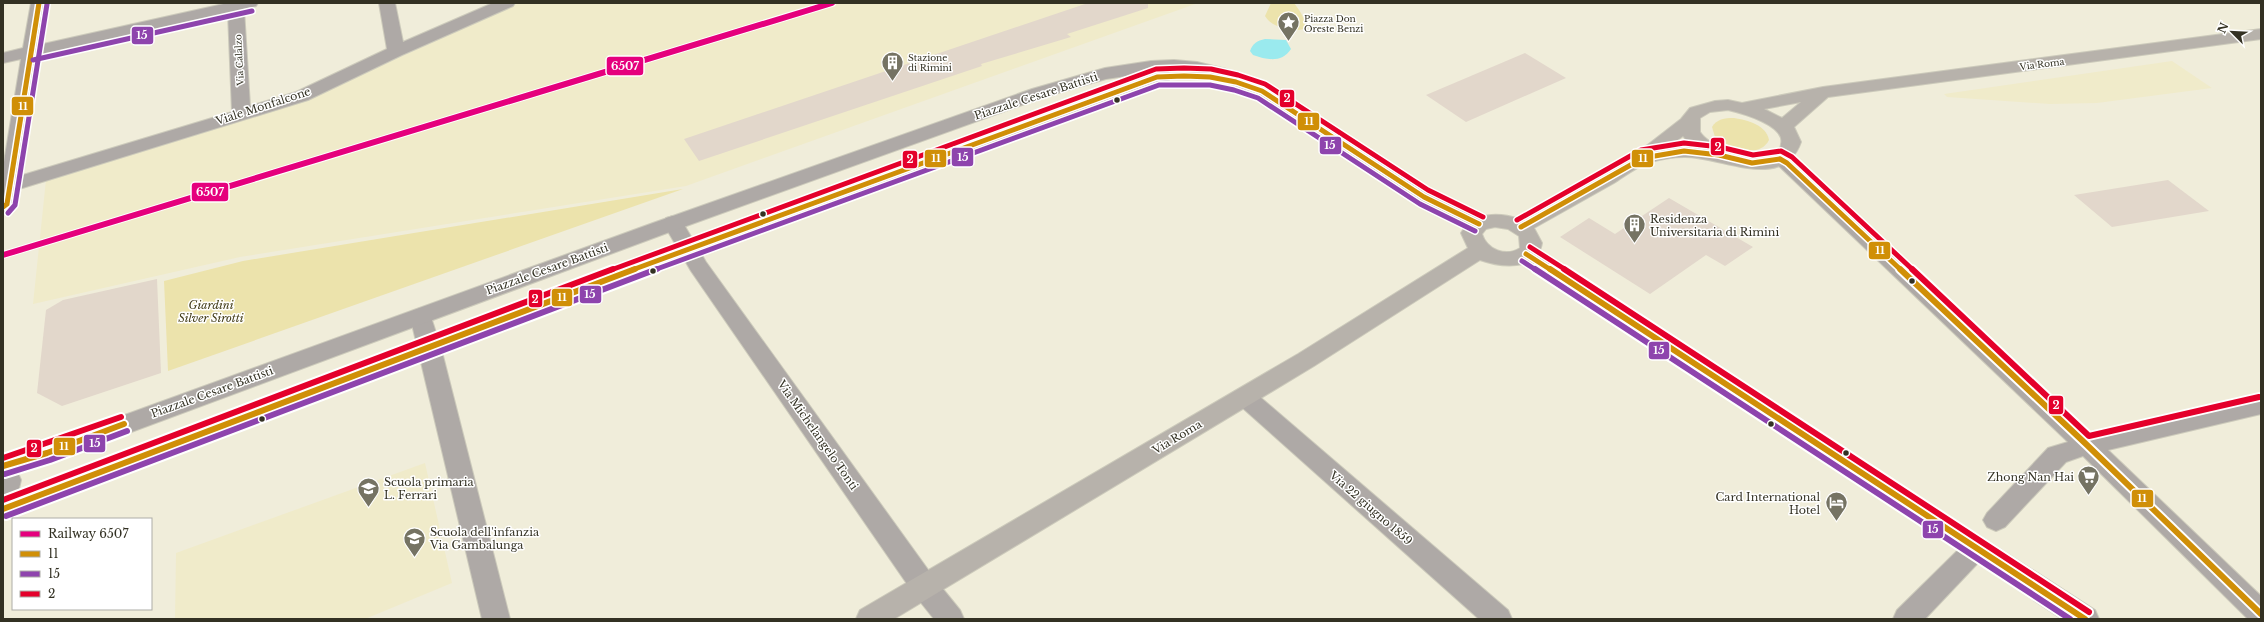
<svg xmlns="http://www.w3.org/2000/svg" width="2264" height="622" viewBox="0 0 2264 622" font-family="'Libre Baskerville',serif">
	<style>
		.built { fill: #f0ebca }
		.green { fill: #ece3ac }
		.water { fill: #9aeaee }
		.building { fill: #e2d7cb }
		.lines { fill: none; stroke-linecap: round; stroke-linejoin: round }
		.minor-casing { stroke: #cccabb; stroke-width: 2 }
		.tertiary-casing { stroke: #cccabb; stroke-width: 2 }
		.secondary-casing { stroke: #cccabb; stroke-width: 2 }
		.minor { fill: #aea9a6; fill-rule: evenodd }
		.tertiary { fill: #aea9a6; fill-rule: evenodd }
		.secondary { fill: #b7b2ab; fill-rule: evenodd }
		.bus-1-far1-casing { stroke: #fff; stroke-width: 8 }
		.bus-1-casing { stroke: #fff; stroke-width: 10 }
		.bus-2-far1-casing { stroke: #fff; stroke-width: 8 }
		.bus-2-casing { stroke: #fff; stroke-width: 10 }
		.bus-3-far1-casing { stroke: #fff; stroke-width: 8 }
		.bus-3-casing { stroke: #fff; stroke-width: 10 }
		.bus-1-far1 { stroke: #d08f07; stroke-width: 5 }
		.bus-1 { stroke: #d08f07; stroke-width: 6 }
		.bus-2-far1 { stroke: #8e44ad; stroke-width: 5 }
		.bus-2 { stroke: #8e44ad; stroke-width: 6 }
		.bus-3-far1 { stroke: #e4002b; stroke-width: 5 }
		.bus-3 { stroke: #e4002b; stroke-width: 6 }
		.rail-1-casing { stroke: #fff; stroke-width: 8 }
		.rail-1 { stroke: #e5007d; stroke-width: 6 }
		.bus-dot { fill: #333123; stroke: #fff; stroke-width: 1.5 }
		.labels { text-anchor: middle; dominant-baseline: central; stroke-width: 3; stroke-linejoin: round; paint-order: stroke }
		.far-poi-label { font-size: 9px; fill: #333123; stroke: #fff; text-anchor: start }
		.far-street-label { font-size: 9px; fill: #333123; stroke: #fff }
		.street-label { font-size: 11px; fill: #333123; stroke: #fff }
		.poi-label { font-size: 11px; fill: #333123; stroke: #fff; text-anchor: start }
		.park-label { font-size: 11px; font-style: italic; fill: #403a15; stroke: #fff }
		.line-badge { stroke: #fff; stroke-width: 1.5 }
		.badge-label { font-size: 11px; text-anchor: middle; font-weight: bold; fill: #fff }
	</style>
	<rect width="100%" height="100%" fill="#f0edda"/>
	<g class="built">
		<path d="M 519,3 L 1198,3 L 686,186 L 240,257 L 33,304 L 46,180 L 315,96 Z"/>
		<path d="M 2172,61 L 2212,88 L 2097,103 L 2050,104 L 1947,97 L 1944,94 Z"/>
		<path d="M 425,463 L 452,583 L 365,619 L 175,619 L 176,553 Z"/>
	</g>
	<g class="green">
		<path d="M 1271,3 L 1294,3 C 1299,10 1307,19 1304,29 C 1292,32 1272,28 1265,16 Z"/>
		<path d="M 1734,118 C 1748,120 1766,125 1769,140 C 1759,160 1728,147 1715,137 L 1712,127 C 1717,119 1724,118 1734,118 Z"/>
		<path d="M 683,189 L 168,371 L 164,281 L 243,261 Z"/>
	</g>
	<path class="water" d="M 1265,39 L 1286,40 L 1291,49 C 1282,63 1267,60 1253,55 L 1250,51 C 1253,43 1257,41 1265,39 Z"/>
	<g class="building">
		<path d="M 1088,3 L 1148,3 L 1148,8 L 1067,34 L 1071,37 L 981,64 L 982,66 L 699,161 L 684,139 Z"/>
		<path d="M 1525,53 L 1566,78 L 1466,122 L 1426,95 Z"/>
		<path d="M 2168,180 L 2209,211 L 2112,227 L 2074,195 Z"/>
		<path d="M 1669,198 L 1753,247 L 1725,266 L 1706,255 L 1650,294 L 1560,237 L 1589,218 L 1615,234 Z"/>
		<path d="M 157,279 L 161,373 L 62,406 L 37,393 L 46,310 L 63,300 Z"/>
	</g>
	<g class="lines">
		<defs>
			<g id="minor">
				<path d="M 228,3 L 258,3 L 256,6 L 244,9 L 250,106 L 296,92 L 387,49 L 379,3 L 395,3 L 403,42 L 493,3 L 515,3 L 513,6 L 402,55 L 308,100 L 16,190 L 9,192 L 3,191 L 3,181 L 232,112 L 228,13 L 31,57 L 25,56 L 22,52 L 25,48 Z"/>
				<path d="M 1780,153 L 1794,159 L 2092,435 L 2261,396 L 2261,414 L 2108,450 L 2261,596 L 2261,619 L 2248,619 L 2083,456 L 2066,462 L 2005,527 L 1996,531 L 1987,527 L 1983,520 L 1987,513 L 2048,448 L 2068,442 L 1780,167 L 1770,159 L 1773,155 Z"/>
				<path d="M 673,216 L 680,218 L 706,262 L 934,578 L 960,610 L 964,619 L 934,619 L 914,594 L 691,271 L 663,223 L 666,218 Z"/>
				<path d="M 1526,247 L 1533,249 L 2095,610 L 2099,619 L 2062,619 L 1978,563 L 1925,619 L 1893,619 L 1897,610 L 1958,550 L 1519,259 L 1516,254 L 1519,249 Z"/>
				<path d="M 421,308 L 429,311 L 441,348 L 510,619 L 482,619 L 410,316 L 413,311 Z"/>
				<path d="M 1245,388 L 1253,391 L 1508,610 L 1512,619 L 1479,619 L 1237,403 L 1233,397 L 1237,391 Z"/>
			</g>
			<g id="tertiary">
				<path d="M 31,3 L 47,3 L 17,204 L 10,212 L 3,213 L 3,168 L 21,59 L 3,63 L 3,53 L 23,48 Z"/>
				<path d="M 1174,60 L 1197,62 L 1226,69 L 1268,87 L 1431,193 L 1486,219 L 1489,224 L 1486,229 L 1479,231 L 1472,229 L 1417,201 L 1256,95 L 1214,77 L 1197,73 L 1165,71 L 1169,72 L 1172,76 L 1169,80 L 1140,88 L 696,254 L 3,519 L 3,456 L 42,445 L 653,223 L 1032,89 L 1105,68 L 1151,61 ZM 1161,71 L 1128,80 L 682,244 L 18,493 L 21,480 L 17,471 L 56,460 L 667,233 L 1044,97 L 1106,79 Z"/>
			</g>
			<path id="secondary" d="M 2261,29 L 2261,39 L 1828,97 L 1794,127 L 1801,142 C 1783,193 1721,156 1684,157 C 1674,157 1658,160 1648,163 C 1636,167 1625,176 1614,183 C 1587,198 1561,213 1534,228 L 1542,243 C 1537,272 1500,267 1480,260 L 1314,366 L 894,619 L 856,619 L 860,610 L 1298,354 L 1468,248 L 1461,233 C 1474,212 1498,212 1520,219 L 1636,154 L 1681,119 L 1690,108 L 1715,101 L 1728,100 L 1742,103 L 1823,87 ZM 1801,102 L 1782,118 L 1764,109 ZM 1728,110 C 1741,113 1786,125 1781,144 C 1781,148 1779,152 1775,154 C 1758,166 1710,148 1700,132 L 1700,118 L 1710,112 ZM 1683,136 L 1692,146 L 1667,148 ZM 1495,227 L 1508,229 L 1519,236 L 1520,248 C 1506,257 1487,250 1482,234 L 1486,229 Z"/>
		</defs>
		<use href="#minor" class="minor-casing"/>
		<use href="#tertiary" class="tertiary-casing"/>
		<use href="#secondary" class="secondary-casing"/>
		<use href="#minor" class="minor"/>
		<use href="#tertiary" class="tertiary"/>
		<use href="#secondary" class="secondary"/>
		<defs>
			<g id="bus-1-far1">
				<path d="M 1780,159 L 1787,163 L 1901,270"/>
				<path d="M 3,207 L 7,204 L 39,3"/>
				<path d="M 1521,227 L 1643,158 L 1684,151 L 1719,155 L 1752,163 L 1780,159"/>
				<path d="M 1526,254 L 1551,270"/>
				<path d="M 632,270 L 1157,77 L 1184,76 L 1210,77 L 1236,82 L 1262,91 L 1424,197 L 1479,224"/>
			</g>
			<g id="bus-1">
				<path d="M 1550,269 L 2085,619"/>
				<path d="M 1900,269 L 2087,445 L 2261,614"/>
				<path d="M 3,466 L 47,453 L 124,424"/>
				<path d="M 3,509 L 635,269"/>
			</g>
			<g id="bus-2-far1">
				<path d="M 33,60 L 252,11"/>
				<path d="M 8,213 L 15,205 L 47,4"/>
				<path d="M 1522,261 L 1536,270"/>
				<path d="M 654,270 L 1159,85 L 1210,85 L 1234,90 L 1258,98 L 1420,204 L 1475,231"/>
			</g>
			<g id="bus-2">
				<path d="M 1535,269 L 2070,619"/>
				<path d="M 5,474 L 50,460 L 127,431"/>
				<path d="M 6,516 L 657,269"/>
			</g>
			<g id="bus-3-far1">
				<path d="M 1517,220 L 1641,150 L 1684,143 L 1720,147 L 1753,155 L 1781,151 L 1792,157 L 1913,270"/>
				<path d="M 1530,247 L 1566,270"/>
				<path d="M 611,270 L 1156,69 L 1184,68 L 1211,69 L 1238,75 L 1265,84 L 1428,190 L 1483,217"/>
			</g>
			<g id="bus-3">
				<path d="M 1564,269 L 2089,612"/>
				<path d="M 1912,269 L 2089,436 L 2259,397"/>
				<path d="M 3,458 L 121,417"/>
				<path d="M 3,500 L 613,269"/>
			</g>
		</defs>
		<use href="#bus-1-far1" class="bus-1-far1-casing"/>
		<use href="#bus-1" class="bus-1-casing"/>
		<use href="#bus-2-far1" class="bus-2-far1-casing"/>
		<use href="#bus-2" class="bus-2-casing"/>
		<use href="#bus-3-far1" class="bus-3-far1-casing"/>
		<use href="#bus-3" class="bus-3-casing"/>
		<use href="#bus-1-far1" class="bus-1-far1"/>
		<use href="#bus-1" class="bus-1"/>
		<use href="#bus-2-far1" class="bus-2-far1"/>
		<use href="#bus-2" class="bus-2"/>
		<use href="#bus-3-far1" class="bus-3-far1"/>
		<use href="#bus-3" class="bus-3"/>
		<defs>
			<path id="rail-1" d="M 3,255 L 832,3"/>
		</defs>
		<use href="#rail-1" class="rail-1-casing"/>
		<use href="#rail-1" class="rail-1"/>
	</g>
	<defs>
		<symbol id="sight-pin" viewBox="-11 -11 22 30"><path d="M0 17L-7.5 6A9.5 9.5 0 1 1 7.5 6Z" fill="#757363" stroke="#fff"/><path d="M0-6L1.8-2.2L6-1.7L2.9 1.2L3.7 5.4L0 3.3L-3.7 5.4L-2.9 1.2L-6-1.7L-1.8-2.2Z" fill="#fff"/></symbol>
		<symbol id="building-pin" viewBox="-11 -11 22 30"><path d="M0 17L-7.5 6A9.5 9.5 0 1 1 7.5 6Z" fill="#757363" stroke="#fff"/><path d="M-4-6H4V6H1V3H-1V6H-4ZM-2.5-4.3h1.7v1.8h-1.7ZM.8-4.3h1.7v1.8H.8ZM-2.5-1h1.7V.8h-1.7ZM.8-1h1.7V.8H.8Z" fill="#fff"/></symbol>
		<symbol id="supermarket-pin" viewBox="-11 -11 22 30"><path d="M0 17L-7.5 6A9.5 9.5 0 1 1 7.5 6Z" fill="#757363" stroke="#fff"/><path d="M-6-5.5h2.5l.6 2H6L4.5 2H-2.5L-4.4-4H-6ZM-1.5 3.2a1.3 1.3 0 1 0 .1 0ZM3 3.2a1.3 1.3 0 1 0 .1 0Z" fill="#fff"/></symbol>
		<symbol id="school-pin" viewBox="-11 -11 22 30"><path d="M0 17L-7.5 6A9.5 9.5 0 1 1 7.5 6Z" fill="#757363" stroke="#fff"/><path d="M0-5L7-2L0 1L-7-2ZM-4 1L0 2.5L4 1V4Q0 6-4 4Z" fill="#fff"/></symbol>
		<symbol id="hotel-pin" viewBox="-11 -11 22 30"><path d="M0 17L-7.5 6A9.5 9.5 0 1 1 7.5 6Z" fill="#757363" stroke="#fff"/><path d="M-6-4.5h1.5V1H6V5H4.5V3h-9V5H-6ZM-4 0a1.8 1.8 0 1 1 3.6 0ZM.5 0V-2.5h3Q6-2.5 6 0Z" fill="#fff"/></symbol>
	</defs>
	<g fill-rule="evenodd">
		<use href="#sight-pin" x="1276" y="10" width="25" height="34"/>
		<use href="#building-pin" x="880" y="50" width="25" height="34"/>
		<use href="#building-pin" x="1622" y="212" width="25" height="34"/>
		<use href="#supermarket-pin" x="2076" y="464" width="25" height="34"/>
		<use href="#school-pin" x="356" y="476" width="25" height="34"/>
		<use href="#hotel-pin" x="1824" y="490" width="25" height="34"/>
		<use href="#school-pin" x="402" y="526" width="25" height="34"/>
	</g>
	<g class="bus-dot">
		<circle cx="1117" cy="100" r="3.5"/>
		<circle cx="763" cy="214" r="3.5"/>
		<circle cx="653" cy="271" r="3.5"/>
		<circle cx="1912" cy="281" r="3.5"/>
		<circle cx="262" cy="419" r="3.5"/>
		<circle cx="1771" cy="424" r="3.5"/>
		<circle cx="1846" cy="453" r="3.5"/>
	</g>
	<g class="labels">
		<g class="far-poi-label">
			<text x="1304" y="18">Piazza Don<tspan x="1304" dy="10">Oreste Benzi</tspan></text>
			<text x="908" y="57">Stazione<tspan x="908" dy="10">di Rimini</tspan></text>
		</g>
		<g class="far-street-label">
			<text transform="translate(239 60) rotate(-93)">Via Calalzo</text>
			<text transform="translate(2042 64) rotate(-7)">Via Roma</text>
		</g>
		<g class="street-label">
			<text transform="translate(1036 96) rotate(-18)">Piazzale Cesare Battisti</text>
			<text transform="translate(263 106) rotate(-18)">Viale Monfalcone</text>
			<text transform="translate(547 269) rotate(-20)">Piazzale Cesare Battisti</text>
			<text transform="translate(212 392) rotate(-20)">Piazzale Cesare Battisti</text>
			<text transform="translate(818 435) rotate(55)">Via Michelangelo Tonti</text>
			<text transform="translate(1177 437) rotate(-31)">Via Roma</text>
			<text transform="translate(1371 508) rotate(41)">Via 22 giugno 1859</text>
		</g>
		<g class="poi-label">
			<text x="1650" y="219">Residenza<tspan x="1650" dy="13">Universitaria di Rimini</tspan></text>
			<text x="2074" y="477" text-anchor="end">Zhong Nan Hai</text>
			<text x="384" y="482">Scuola primaria<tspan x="384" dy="13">L. Ferrari</tspan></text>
			<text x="1820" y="497" text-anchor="end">Card International<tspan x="1820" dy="13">Hotel</tspan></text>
			<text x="430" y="532">Scuola dell'infanzia<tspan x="430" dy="13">Via Gambalunga</tspan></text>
		</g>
		<g class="park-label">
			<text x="211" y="305">Giardini<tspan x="211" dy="13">Silver Sirotti</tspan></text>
		</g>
	</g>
	<g class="line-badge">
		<rect x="131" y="26" width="23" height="19" rx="4" fill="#8e44ad"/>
		<rect x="606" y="56" width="38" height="20" rx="4" fill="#e5007d"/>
		<rect x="1279" y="89" width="16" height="19" rx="4" fill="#e4002b"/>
		<rect x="11" y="96" width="23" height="20" rx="4" fill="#d08f07"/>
		<rect x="1297" y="112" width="23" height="19" rx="4" fill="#d08f07"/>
		<rect x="1319" y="136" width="23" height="19" rx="4" fill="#8e44ad"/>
		<rect x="1710" y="137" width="15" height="19" rx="4" fill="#e4002b"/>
		<rect x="951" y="147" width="23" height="20" rx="4" fill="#8e44ad"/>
		<rect x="1631" y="149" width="23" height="19" rx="4" fill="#d08f07"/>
		<rect x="924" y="149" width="23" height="19" rx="4" fill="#d08f07"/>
		<rect x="902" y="150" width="16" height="19" rx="4" fill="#e4002b"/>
		<rect x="191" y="182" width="38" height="20" rx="4" fill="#e5007d"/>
		<rect x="1868" y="241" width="23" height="19" rx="4" fill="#d08f07"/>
		<rect x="579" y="285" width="23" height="19" rx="4" fill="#8e44ad"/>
		<rect x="551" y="288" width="22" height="19" rx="4" fill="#d08f07"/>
		<rect x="528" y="289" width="15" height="19" rx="4" fill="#e4002b"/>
		<rect x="1648" y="341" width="22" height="19" rx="4" fill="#8e44ad"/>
		<rect x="2048" y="395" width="16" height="20" rx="4" fill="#e4002b"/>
		<rect x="83" y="434" width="23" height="19" rx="4" fill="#8e44ad"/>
		<rect x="53" y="437" width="23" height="19" rx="4" fill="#d08f07"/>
		<rect x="26" y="439" width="16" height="19" rx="4" fill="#e4002b"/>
		<rect x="2131" y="489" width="23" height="19" rx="4" fill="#d08f07"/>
		<rect x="1922" y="520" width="22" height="19" rx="4" fill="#8e44ad"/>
	</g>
	<g class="badge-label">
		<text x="142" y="39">15</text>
		<text x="625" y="70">6507</text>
		<text x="1287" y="102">2</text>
		<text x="23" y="110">11</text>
		<text x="1309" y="125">11</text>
		<text x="1330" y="149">15</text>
		<text x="1718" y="151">2</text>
		<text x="963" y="161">15</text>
		<text x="1643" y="162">11</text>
		<text x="936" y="162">11</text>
		<text x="910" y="163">2</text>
		<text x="210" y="196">6507</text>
		<text x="1880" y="254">11</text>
		<text x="590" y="298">15</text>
		<text x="562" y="301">11</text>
		<text x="535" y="303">2</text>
		<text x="1659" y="354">15</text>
		<text x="2056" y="409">2</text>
		<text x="95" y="447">15</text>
		<text x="64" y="450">11</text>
		<text x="34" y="452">2</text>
		<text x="2142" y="502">11</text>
		<text x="1933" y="533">15</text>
	</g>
	<rect width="2264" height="622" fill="none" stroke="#333123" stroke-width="8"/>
	<rect x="12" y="518" width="140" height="92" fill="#ffffff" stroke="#adada7"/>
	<rect x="20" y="531" width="20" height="6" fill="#e5007d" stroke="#adada7"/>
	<text x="48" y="538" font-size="12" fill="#333123">Railway 6507</text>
	<rect x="20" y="551" width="20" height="6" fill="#d08f07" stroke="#adada7"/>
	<text x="48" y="558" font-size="12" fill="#333123">11</text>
	<rect x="20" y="571" width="20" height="6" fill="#8e44ad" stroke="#adada7"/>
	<text x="48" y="578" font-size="12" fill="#333123">15</text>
	<rect x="20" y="591" width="20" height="6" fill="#e4002b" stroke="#adada7"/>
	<text x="48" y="598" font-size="12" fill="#333123">2</text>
	<g transform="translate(2232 32) rotate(294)" stroke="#ffffff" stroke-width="3" paint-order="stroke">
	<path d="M0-3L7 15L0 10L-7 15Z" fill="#333123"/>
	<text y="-6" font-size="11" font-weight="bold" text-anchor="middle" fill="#333123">N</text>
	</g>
</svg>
